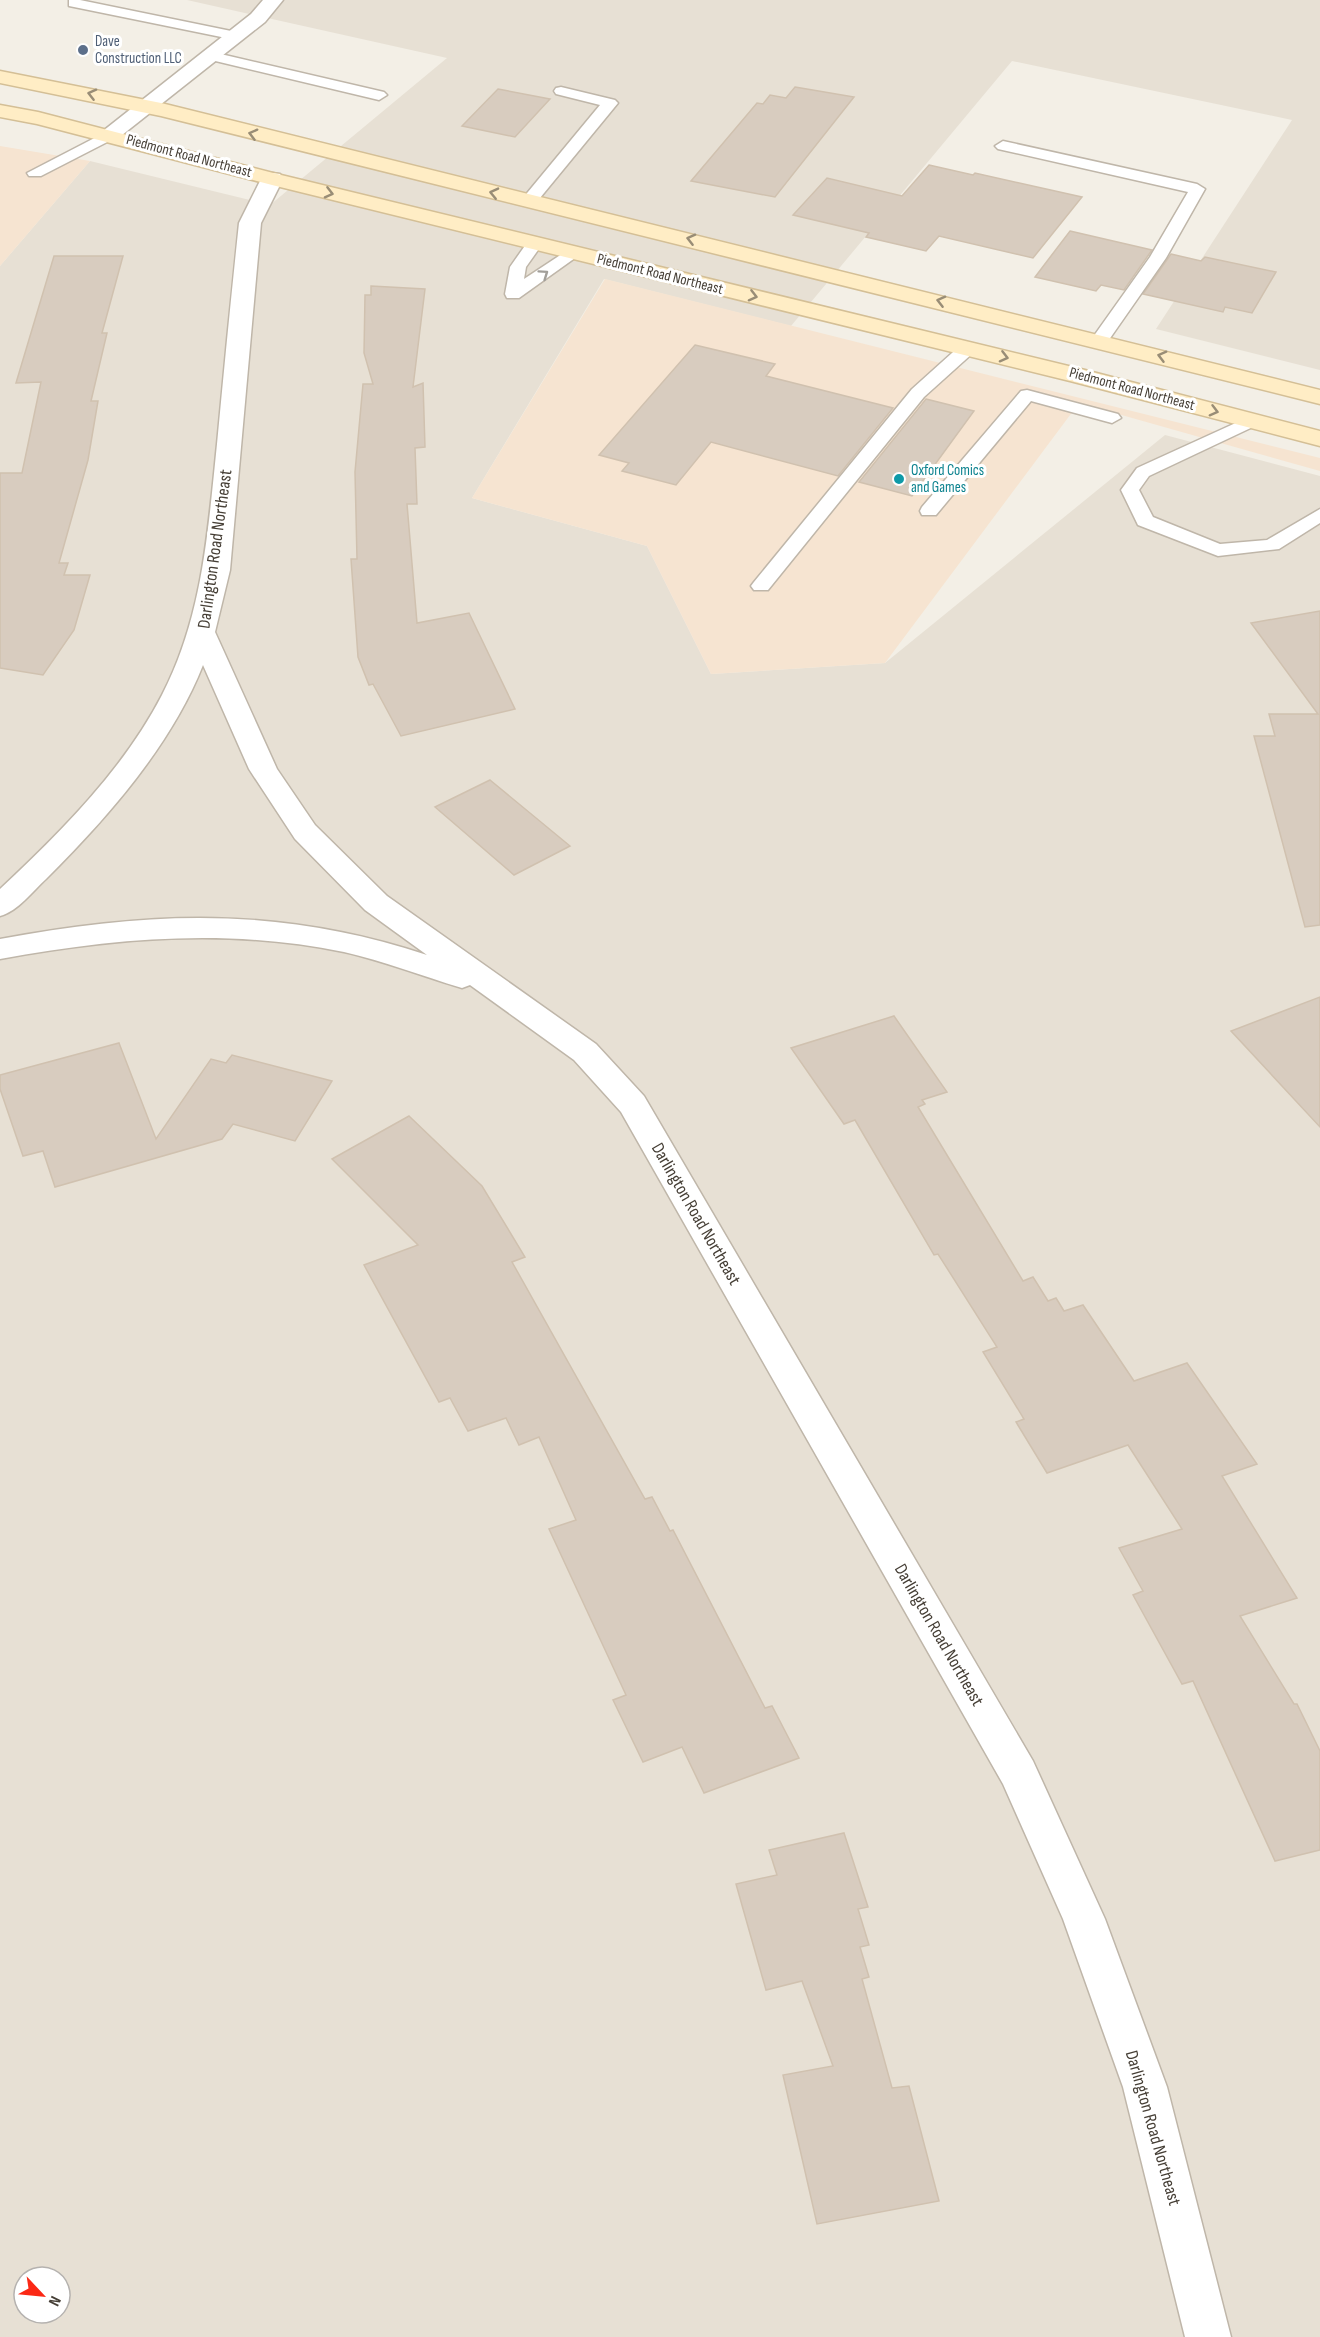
<svg xmlns="http://www.w3.org/2000/svg" width="1320" height="2337" viewBox="0 0 1320 2337" font-family="'Sofia Sans Condensed',sans-serif">
	<style>
		.residential { fill: #e7e0d4; fill-rule: evenodd }
		.commercial { fill: #f6e4d1 }
		.building { fill: #d8ccbf; stroke: #d0c1af; stroke-width: 1.5 }
		.lines { fill: none; stroke-linecap: round; stroke-linejoin: round }
		.service-casing { stroke: #bfb6a9; stroke-width: 3 }
		.minor-casing { stroke: #bfb6a9; stroke-width: 3 }
		.secondary-casing { stroke: #d4bf96; stroke-width: 3 }
		.service { fill: #fff; fill-rule: evenodd }
		.minor { fill: #fff; fill-rule: evenodd }
		.secondary { fill: #ffedc5; fill-rule: evenodd }
		.oneway { stroke: #998d76 }
		.oneway2 { stroke: #a29f9a }
		.service-dot { fill: #5c6f8a; stroke: #fff; stroke-width: 2 }
		.culture-dot { fill: #0f9aa8; stroke: #fff; stroke-width: 2 }
		.labels { text-anchor: middle; dominant-baseline: central; stroke-width: 6; stroke-linejoin: round; paint-order: stroke }
		.far-service-label { font-size: 15px; fill: #4e5e75; stroke: #fff; text-anchor: start }
		.far-street-label { font-size: 15px; fill: #463f36; stroke: #fff }
		.far-culture-label { font-size: 15px; fill: #0d838f; stroke: #fff; text-anchor: start }
		.street-label { font-size: 18px; fill: #463f36; stroke: #fff }
	</style>
	<rect width="100%" height="100%" fill="#f3efe6"/>
	<path class="residential" d="M 187,0 L 1320,0 L 1320,370 L 1156,329 L 1292,120 L 1012,61 L 791,326 L 604,279 L 472,498 L 647,546 L 711,674 L 885,663 L 1165,435 L 1320,476 L 1320,2337 L 0,2337 L 0,266 L 90,161 L 270,205 L 447,58 ZM 24,2277 L 60,2277 L 60,2313 L 24,2313 Z"/>
	<g class="commercial">
		<path d="M 0,146 L 90,161 L 0,266 Z"/>
		<path d="M 605,279 L 1320,458 L 1320,471 L 1079,403 L 885,663 L 711,674 L 647,546 L 472,498 Z"/>
	</g>
	<g class="building">
		<path d="M 795,87 L 854,97 L 775,197 L 691,181 L 757,103 L 763,104 L 770,95 L 786,98 Z"/>
		<path d="M 498,89 L 550,99 L 515,137 L 462,126 Z"/>
		<path d="M 929,165 L 973,175 L 975,173 L 1082,197 L 1033,258 L 939,236 L 926,251 L 866,237 L 869,233 L 793,215 L 827,178 L 902,196 Z"/>
		<path d="M 1070,231 L 1152,250 L 1124,290 L 1101,285 L 1096,291 L 1035,277 Z"/>
		<path d="M 1171,254 L 1201,261 L 1205,257 L 1276,272 L 1252,313 L 1225,307 L 1223,312 L 1143,294 Z"/>
		<path d="M 54,256 L 123,256 L 102,333 L 107,333 L 91,401 L 98,401 L 88,460 L 59,563 L 68,563 L 64,575 L 90,575 L 74,630 L 43,675 L 0,668 L 0,473 L 22,473 L 41,382 L 16,383 Z"/>
		<path d="M 371,286 L 425,289 L 413,387 L 423,383 L 425,447 L 415,448 L 417,504 L 407,504 L 417,623 L 469,613 L 515,709 L 401,736 L 373,684 L 369,685 L 358,657 L 351,559 L 357,559 L 355,472 L 363,384 L 373,384 L 364,353 L 365,295 L 371,295 Z"/>
		<path d="M 695,345 L 775,364 L 766,376 L 893,408 L 838,476 L 711,442 L 676,485 L 622,471 L 629,463 L 599,455 Z"/>
		<path d="M 926,399 L 974,411 L 912,496 L 859,482 Z"/>
		<path d="M 1320,611 L 1320,925 L 1305,927 L 1254,736 L 1275,736 L 1269,714 L 1318,714 L 1251,623 Z"/>
		<path d="M 490,780 L 570,846 L 514,875 L 435,807 Z"/>
		<path d="M 1320,997 L 1320,1127 L 1231,1031 Z"/>
		<path d="M 894,1016 L 947,1092 L 922,1100 L 925,1104 L 918,1107 L 1023,1281 L 1033,1277 L 1048,1301 L 1056,1298 L 1064,1311 L 1083,1305 L 1134,1381 L 1187,1363 L 1257,1464 L 1222,1476 L 1297,1598 L 1240,1616 L 1294,1704 L 1297,1704 L 1320,1751 L 1320,1850 L 1275,1861 L 1193,1681 L 1182,1684 L 1133,1595 L 1143,1591 L 1119,1548 L 1182,1529 L 1128,1445 L 1047,1473 L 1016,1422 L 1024,1419 L 983,1352 L 997,1347 L 938,1254 L 934,1255 L 855,1120 L 844,1124 L 791,1048 Z"/>
		<path d="M 119,1043 L 156,1139 L 211,1059 L 226,1063 L 232,1055 L 332,1081 L 295,1141 L 233,1124 L 222,1139 L 55,1187 L 43,1151 L 23,1156 L 0,1089 L 0,1075 Z"/>
		<path d="M 409,1116 L 482,1186 L 525,1257 L 512,1262 L 645,1499 L 652,1497 L 670,1531 L 673,1530 L 765,1708 L 772,1706 L 799,1758 L 704,1793 L 682,1747 L 643,1762 L 613,1700 L 626,1695 L 549,1529 L 576,1520 L 539,1437 L 519,1445 L 506,1418 L 468,1431 L 450,1398 L 439,1402 L 364,1265 L 418,1245 L 332,1159 Z"/>
		<path d="M 844,1833 L 868,1907 L 858,1909 L 869,1945 L 860,1947 L 869,1977 L 862,1979 L 892,2088 L 909,2086 L 939,2201 L 817,2224 L 783,2075 L 833,2066 L 802,1981 L 766,1990 L 736,1884 L 777,1875 L 769,1850 Z"/>
	</g>
	<g class="lines">
		<defs>
			<g id="service">
				<path d="M 69,0 L 80,0 L 236,32 L 243,36 L 236,40 L 74,7 L 69,6 Z"/>
				<path d="M 212,52 L 384,92 L 387,95 L 379,100 L 207,59 L 205,56 Z"/>
				<path d="M 561,87 L 615,100 L 618,103 L 535,204 L 523,204 L 521,201 L 523,198 L 600,105 L 556,94 L 554,91 L 556,88 Z"/>
				<path d="M 110,130 L 115,132 L 118,135 L 115,138 L 41,176 L 29,176 L 27,173 Z"/>
				<path d="M 1003,141 L 1197,184 L 1205,189 L 1166,258 L 1106,344 L 1094,344 L 1091,340 L 1150,257 L 1188,192 L 998,149 L 995,146 Z"/>
				<path d="M 535,238 L 543,243 L 526,267 L 524,279 L 568,250 L 580,250 L 582,253 L 519,298 L 507,298 L 505,294 L 510,267 L 529,240 Z"/>
				<path d="M 968,343 L 977,348 L 974,352 L 924,397 L 768,590 L 754,590 L 751,586 L 754,582 L 912,389 L 962,344 Z"/>
				<path d="M 1027,390 L 1118,414 L 1121,418 L 1112,423 L 1031,401 L 936,515 L 922,515 L 920,511 L 922,507 L 1021,391 Z"/>
				<path d="M 1251,416 L 1257,417 L 1260,421 L 1257,425 L 1149,476 L 1139,490 L 1153,517 L 1220,544 L 1267,540 L 1320,509 L 1320,523 L 1279,549 L 1218,556 L 1138,525 L 1121,490 L 1137,468 Z"/>
			</g>
			<g id="minor">
				<path d="M 263,0 L 283,0 L 265,22 L 117,139 L 103,139 L 99,135 L 103,131 L 251,14 Z"/>
				<path d="M 272,173 L 280,174 L 283,179 L 261,223 L 230,570 L 215,632 L 277,769 L 315,825 L 387,896 L 596,1044 L 644,1096 L 1033,1761 L 1105,1919 L 1167,2087 L 1231,2337 L 1185,2337 L 1123,2087 L 1063,1919 L 1003,1784 L 621,1112 L 574,1060 L 470,985 L 462,988 C 422,976 384,961 344,952 C 228,928 115,938 0,959 L 0,939 C 150,911 280,906 427,955 L 365,910 L 295,839 L 249,769 L 203,665 C 171,746 107,818 46,879 C 32,892 18,911 0,916 L 0,889 C 60,833 124,769 162,695 C 203,616 208,530 217,444 C 224,370 231,297 239,223 L 261,179 L 264,174 Z"/>
			</g>
			<g id="secondary">
				<path d="M 0,71 L 161,103 L 1320,390 L 1320,404 L 161,116 L 0,83 Z"/>
				<path d="M 0,105 L 38,112 L 277,174 L 1085,370 L 1320,431 L 1320,446 L 1070,381 L 272,185 L 37,124 L 0,117 Z"/>
			</g>
		</defs>
		<use href="#service" class="service-casing"/>
		<use href="#minor" class="minor-casing"/>
		<use href="#secondary" class="secondary-casing"/>
		<use href="#service" class="service"/>
		<use href="#minor" class="minor"/>
		<use href="#secondary" class="secondary"/>
	</g>
	<defs><path id="oneway-chevron" d="M-2-3.5L2.5 0L-2 3.5" fill="none" stroke-width="1.6" stroke-linecap="round" stroke-linejoin="round" transform="scale(1.5)"/></defs>
	<g class="oneway">
		<use href="#oneway-chevron" transform="translate(92 94) rotate(-166)"/>
		<use href="#oneway-chevron" transform="translate(253 134) rotate(-165)"/>
		<use href="#oneway-chevron" transform="translate(329 193) rotate(14)"/>
		<use href="#oneway-chevron" transform="translate(494 193) rotate(-167)"/>
		<use href="#oneway-chevron" transform="translate(691 239) rotate(-166)"/>
		<use href="#oneway-chevron" transform="translate(753 296) rotate(14)"/>
		<use href="#oneway-chevron" transform="translate(941 301) rotate(-166)"/>
		<use href="#oneway-chevron" transform="translate(1162 356) rotate(-165)"/>
		<use href="#oneway-chevron" transform="translate(1004 357) rotate(14)"/>
		<use href="#oneway-chevron" transform="translate(1214 411) rotate(15)"/>
	</g>
	<use class="oneway2" href="#oneway-chevron" transform="translate(544 274) rotate(-35)"/>
	<circle class="service-dot" cx="83" cy="50" r="6"/>
	<circle class="culture-dot" cx="899" cy="479" r="6"/>
	<g class="labels">
		<g class="far-service-label">
			<text x="95" y="41">Dave<tspan x="95" dy="17">Construction LLC</tspan></text>
		</g>
		<g class="far-street-label">
			<text transform="translate(189 156) rotate(15)">Piedmont Road Northeast</text>
			<text transform="translate(660 274) rotate(14)">Piedmont Road Northeast</text>
			<text transform="translate(1132 389) rotate(15)">Piedmont Road Northeast</text>
		</g>
		<g class="far-culture-label">
			<text x="911" y="470">Oxford Comics<tspan x="911" dy="17">and Games</tspan></text>
		</g>
		<g class="street-label">
			<text transform="translate(215 549) rotate(-82)">Darlington Road Northeast</text>
			<text transform="translate(696 1214) rotate(60)">Darlington Road Northeast</text>
			<text transform="translate(939 1635) rotate(60)">Darlington Road Northeast</text>
			<text transform="translate(1153 2128) rotate(74)">Darlington Road Northeast</text>
		</g>
	</g>
	<g transform="translate(42 2295) rotate(116)"><circle r="28" fill="#ffffff" stroke="#b5b2af" stroke-width="1.5"/>
	<path d="M0-4.5L10 22L0 15L-10 22Z" fill="#fb2815"/>
	<text y="-9" font-size="16" font-weight="bold" text-anchor="middle" fill="#463f36">N</text>
	</g>
</svg>
